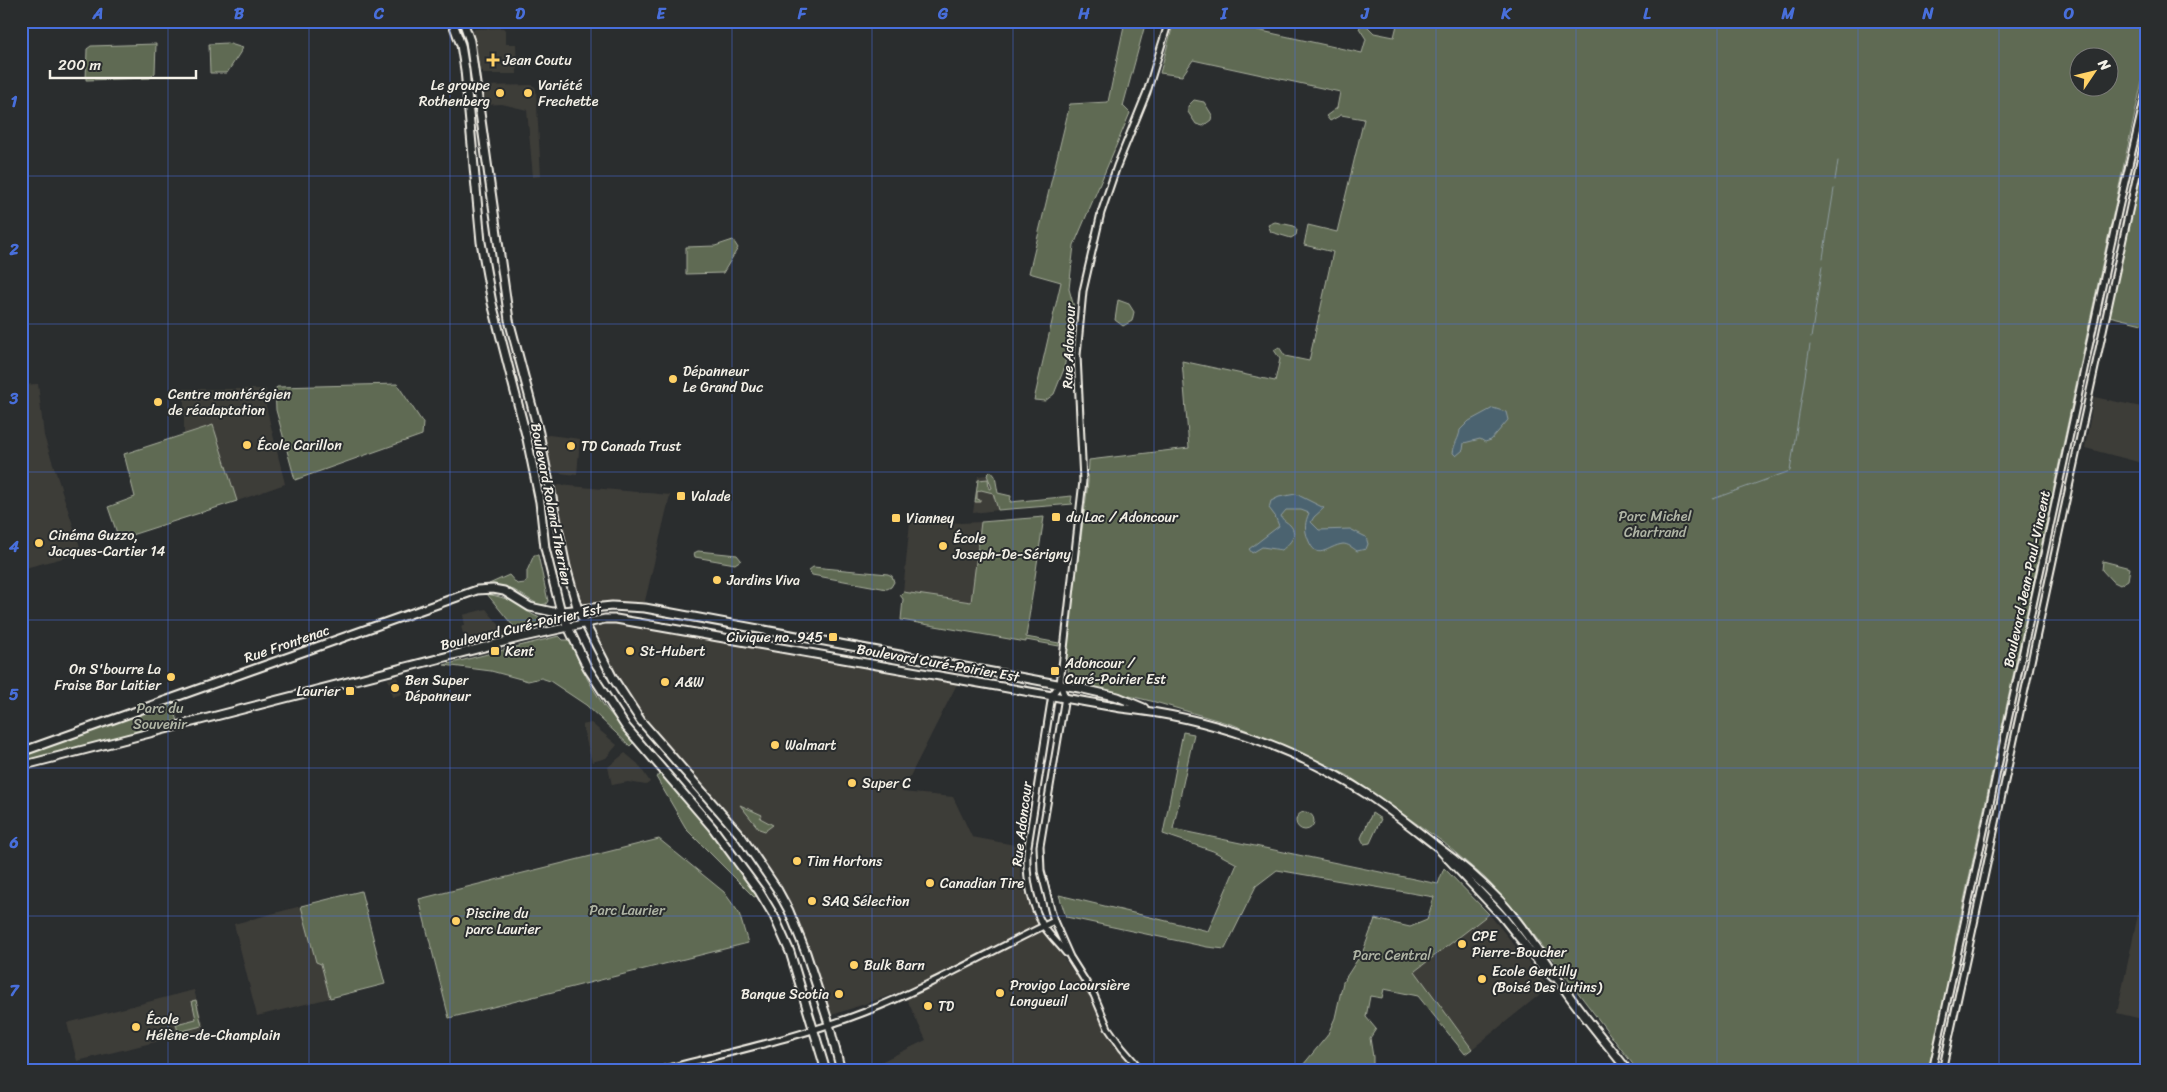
<svg xmlns="http://www.w3.org/2000/svg" width="2167" height="1092" viewBox="0 0 2167 1092" font-family="Sriracha,sans-serif">
	<style>
		.built { fill: #3e3d39 }
		.green { fill: #5e6b53; stroke: #a9ae9e; fill-rule: evenodd }
		.water { fill: #4c6470; stroke: #8f9ca0 }
		.lines { fill: none; stroke-linecap: round; stroke-linejoin: round }
		.stream { stroke: #8f9ca0; stroke-width: 1 }
		.minor-casing { stroke: #f4f1e8; stroke-width: 9 }
		.major-casing { stroke: #f4f1e8; stroke-width: 11 }
		.minor { stroke: #2a2d2e; stroke-width: 5 }
		.major { stroke: #2a2d2e; stroke-width: 7 }
		.grid { fill: none; stroke: #486fdb; stroke-width: 1; stroke-opacity: 0.55 }
		.poi-dot { fill: #ffd166; stroke: #2a2d2e; stroke-width: 2 }
		.labels { text-anchor: middle; dominant-baseline: central; stroke-width: 4; stroke-linejoin: round; paint-order: stroke }
		.poi-label { font-size: 14px; fill: #f4f1e8; stroke: #2a2d2e; text-anchor: start }
		.street-label { font-size: 14px; fill: #f4f1e8; stroke: #2a2d2e }
		.park-label { font-size: 14px; fill: #b0b5a5; stroke: #2a2d2e }
		.neatline { fill: none; stroke: #486fdb; stroke-width: 2 }
		.grid-label { font-size: 16px; text-anchor: middle; font-weight: bold; fill: #486fdb }
	</style>
	<rect width="100%" height="100%" fill="#2a2d2e"/>
	<filter id="ink" filterUnits="userSpaceOnUse"><feTurbulence type="fractalNoise" baseFrequency=".02" numOctaves="2"/><feDisplacementMap in="SourceGraphic" scale="10" xChannelSelector="R" yChannelSelector="G"/><feConvolveMatrix kernelMatrix="1 2 1 2 8 2 1 2 1" color-interpolation-filters="sRGB"/></filter>
	<g filter="url(#ink)">
		<g class="built">
			<path d="M 503,28 L 506,31 L 506,44 L 516,44 L 517,74 L 483,74 L 483,71 L 479,71 L 472,32 L 475,29 Z"/>
			<path d="M 531,85 L 535,87 L 536,90 L 541,176 L 533,177 L 527,110 L 502,104 L 484,105 L 485,101 L 482,91 L 486,90 L 486,86 Z"/>
			<path d="M 38,384 L 44,436 L 82,553 L 21,569 L 21,385 Z"/>
			<path d="M 184,389 L 266,389 L 266,406 L 285,484 L 237,501 L 213,425 L 184,435 Z"/>
			<path d="M 2094,397 L 2146,408 L 2146,464 L 2085,448 Z"/>
			<path d="M 549,435 L 580,439 L 577,475 L 551,472 L 544,439 L 545,436 Z"/>
			<path d="M 987,475 L 998,510 L 973,513 L 978,476 Z"/>
			<path d="M 559,485 L 670,495 L 644,605 L 594,604 L 593,603 L 584,606 L 582,601 L 580,602 L 565,546 L 555,488 Z"/>
			<path d="M 914,519 L 961,523 L 981,522 L 971,602 L 903,592 L 910,522 Z"/>
			<path d="M 486,609 L 509,637 L 467,648 L 461,626 L 465,625 L 463,615 Z"/>
			<path d="M 611,621 L 957,684 L 902,792 L 953,797 L 972,837 L 1020,846 L 1020,872 L 1025,893 L 1037,921 L 1085,988 L 1111,1040 L 1129,1062 L 1088,1071 L 862,1071 L 926,1040 L 903,991 L 829,1016 L 810,953 L 794,913 L 770,871 L 732,820 L 643,717 L 615,673 L 592,627 L 600,622 Z"/>
			<path d="M 397,677 L 402,694 L 392,697 L 388,679 Z"/>
			<path d="M 591,723 L 617,745 L 606,758 L 592,762 L 582,725 Z"/>
			<path d="M 625,753 L 638,764 L 650,782 L 646,785 L 628,782 L 612,785 L 608,767 Z"/>
			<path d="M 2142,896 L 2146,897 L 2146,1020 L 2117,1013 Z"/>
			<path d="M 301,906 L 316,962 L 321,964 L 330,998 L 257,1016 L 234,924 Z"/>
			<path d="M 1489,914 L 1549,987 L 1472,1049 L 1415,971 Z"/>
			<path d="M 194,990 L 205,1030 L 77,1061 L 67,1023 Z"/>
		</g>
		<g class="green">
			<path d="M 1125,21 L 1146,21 L 1123,106 L 1130,113 L 1074,245 L 1069,289 L 1074,307 L 1064,369 L 1054,394 L 1045,401 L 1034,400 L 1061,282 L 1029,273 L 1070,104 L 1108,102 Z"/>
			<path d="M 1174,21 L 1216,21 L 1362,53 L 1366,39 L 1359,28 L 1364,23 L 1374,33 L 1394,37 L 1398,21 L 2146,21 L 2146,63 C 2082,355 2020,646 1956,937 L 1953,961 L 1929,1071 L 1638,1071 L 1518,914 L 1485,878 L 1443,842 L 1347,775 L 1290,748 L 1234,725 L 1155,702 L 1070,682 L 1066,654 L 1088,483 L 1089,460 L 1189,448 L 1182,361 L 1275,381 L 1280,359 L 1274,350 L 1279,347 L 1285,356 L 1309,361 L 1333,252 L 1304,245 L 1308,225 L 1337,232 L 1364,119 L 1341,115 L 1330,121 L 1326,116 L 1337,108 L 1340,92 L 1193,60 L 1182,76 L 1160,73 ZM 2080,58 L 2110,58 L 2110,88 L 2080,88 Z"/>
			<path d="M 227,43 L 243,48 L 227,73 L 210,73 L 209,44 Z"/>
			<path d="M 156,44 L 155,73 L 150,78 L 86,80 L 87,49 L 91,46 Z"/>
			<path d="M 1194,100 L 1204,102 L 1212,115 L 1211,120 L 1203,126 L 1196,124 L 1188,112 L 1188,106 Z"/>
			<path d="M 2146,152 L 2146,325 L 2109,316 Z"/>
			<path d="M 1275,222 L 1294,226 L 1297,230 L 1296,235 L 1291,238 L 1271,232 L 1268,225 Z"/>
			<path d="M 733,240 L 738,248 L 723,273 L 686,274 L 686,247 L 715,246 Z"/>
			<path d="M 1118,300 L 1129,304 L 1134,312 L 1132,321 L 1123,326 L 1115,320 Z"/>
			<path d="M 397,384 L 423,423 L 422,435 L 295,480 L 276,410 L 275,389 L 277,387 Z"/>
			<path d="M 213,425 L 237,501 L 119,539 L 108,507 L 135,497 L 124,454 Z"/>
			<path d="M 991,471 L 995,476 L 998,493 L 1011,496 L 1010,502 L 1072,496 L 1071,502 L 1073,504 L 998,510 L 993,493 L 981,490 L 977,492 L 977,499 L 980,500 L 980,502 L 975,502 L 978,480 L 988,479 L 989,489 L 992,488 L 987,475 Z"/>
			<path d="M 1044,517 L 1026,637 L 1059,643 L 1059,646 L 1026,640 L 1026,642 L 901,620 L 903,599 L 900,595 L 903,592 L 971,602 L 981,522 Z"/>
			<path d="M 698,551 L 737,555 L 741,560 L 735,564 L 695,557 L 694,553 Z"/>
			<path d="M 534,555 L 538,555 L 548,601 L 546,604 L 539,605 L 514,590 L 489,584 L 509,575 L 517,584 L 525,583 L 527,580 L 527,571 Z"/>
			<path d="M 2103,561 L 2130,568 L 2128,580 L 2120,585 L 2112,581 L 2102,570 Z"/>
			<path d="M 813,567 L 888,574 L 892,576 L 894,582 L 891,587 L 887,589 L 812,575 L 809,570 Z"/>
			<path d="M 487,594 C 497,596 505,598 514,602 C 530,611 531,618 552,620 L 553,623 L 518,632 Z"/>
			<path d="M 559,636 L 563,640 L 569,640 L 588,680 L 604,706 L 634,742 L 630,746 L 586,705 L 550,681 L 541,678 L 528,681 L 491,671 L 444,665 Z"/>
			<path d="M 170,697 L 180,727 L 21,766 L 21,752 Z"/>
			<path d="M 1183,732 L 1194,734 L 1173,829 L 1438,884 L 1444,868 L 1489,914 L 1415,971 L 1472,1049 L 1465,1054 L 1418,996 L 1384,989 L 1382,998 L 1370,996 L 1366,1017 L 1376,1029 L 1370,1038 L 1373,1057 L 1373,1071 L 1298,1071 L 1327,1036 L 1335,1018 L 1343,982 L 1363,951 L 1375,919 L 1410,927 L 1427,920 L 1434,897 L 1277,870 L 1256,886 L 1225,949 L 1207,947 L 1066,917 L 1059,895 L 1208,931 L 1237,864 L 1213,851 L 1163,834 Z"/>
			<path d="M 661,774 L 705,822 L 759,895 L 754,897 L 687,830 L 656,777 Z"/>
			<path d="M 740,805 L 762,815 L 760,818 L 773,825 L 765,831 L 759,829 Z"/>
			<circle cx="1305" cy="821" r="9"/>
			<path d="M 1372,813 L 1381,819 L 1370,843 L 1364,844 L 1361,838 Z"/>
			<path d="M 659,839 L 724,892 L 739,913 L 748,943 L 449,1018 L 419,899 Z"/>
			<path d="M 361,891 L 385,984 L 330,998 L 321,964 L 316,962 L 301,906 Z"/>
			<path d="M 196,1000 L 202,1026 L 178,1032 L 176,1024 L 196,1019 L 192,1001 Z"/>
		</g>
		<g class="water">
			<path d="M 1493,408 L 1506,412 L 1508,420 L 1491,440 L 1485,442 L 1480,439 L 1464,443 L 1463,450 L 1456,456 L 1453,453 C 1454,443 1459,439 1460,430 L 1469,421 Z"/>
			<path d="M 1296,494 L 1324,508 L 1314,517 L 1311,522 L 1319,530 L 1350,529 L 1366,537 L 1368,544 L 1366,549 L 1357,551 C 1353,548 1348,544 1343,544 C 1327,546 1317,563 1308,539 C 1304,529 1305,522 1309,513 L 1301,510 L 1286,510 L 1281,516 C 1283,521 1286,521 1290,525 C 1299,535 1290,543 1282,550 L 1262,547 L 1252,553 L 1249,549 L 1279,526 L 1275,516 L 1269,508 L 1271,501 L 1279,497 Z"/>
		</g>
		<g class="lines">
			<g class="stream">
				<path d="M 1835,180 L 1838,161"/>
				<path d="M 1823,258 L 1834,189"/>
				<path d="M 1811,338 L 1822,266"/>
				<path d="M 1713,499 L 1790,471 L 1810,345"/>
			</g>
			<defs>
				<g id="minor">
					<path d="M 1060,684 L 1052,695 L 1027,852 C 1026,878 1030,902 1043,925 C 1049,935 1059,944 1066,953"/>
					<path d="M 657,1071 C 726,1053 798,1038 865,1012 C 931,986 991,951 1054,921"/>
					<path d="M 1142,1071 L 1122,1048 L 1108,1028 L 1094,995 L 1070,957 L 1054,921 L 1041,871 L 1040,846 L 1065,697 L 1060,684 L 1083,481 L 1077,355 L 1083,291 L 1101,213 L 1117,166 L 1147,92 L 1169,21"/>
					<path d="M 1932,1071 L 2119,208 L 2146,92"/>
					<path d="M 1942,1071 L 2146,133"/>
				</g>
				<g id="major">
					<path d="M 452,21 L 461,45 L 465,70 L 481,242 L 492,303 L 527,439 L 540,502 L 545,548 L 561,612 L 587,667 L 626,727 L 712,827 L 759,891 L 774,916 L 790,952 L 826,1071"/>
					<path d="M 463,21 L 470,41 L 509,320 L 539,433 L 566,567 L 578,610 L 613,678 L 641,721 L 741,836 L 777,889 L 789,911 L 806,953 L 829,1024 L 841,1071"/>
					<path d="M 21,752 L 477,590 L 493,589 L 504,591 L 530,607 L 553,612 L 612,606 L 645,608 L 1079,688 L 1118,697 L 1144,708"/>
					<path d="M 21,766 L 519,638 L 605,619 L 616,619 L 1121,708 C 1208,717 1295,747 1368,795 C 1392,811 1413,828 1435,845 C 1460,863 1479,879 1501,902 C 1524,927 1541,956 1561,984 C 1581,1014 1606,1042 1628,1071"/>
					<path d="M 1441,851 L 1502,916 L 1541,965 L 1553,977"/>
				</g>
			</defs>
			<use href="#minor" class="minor-casing"/>
			<use href="#major" class="major-casing"/>
			<use href="#minor" class="minor"/>
			<use href="#major" class="major"/>
		</g>
	</g>
	<path class="grid" d="M 168,21 L 168,1071M 309,21 L 309,1071M 450,21 L 450,1071M 591,21 L 591,1071M 732,21 L 732,1071M 872,21 L 872,1071M 1013,21 L 1013,1071M 1154,21 L 1154,1071M 1295,21 L 1295,1071M 1436,21 L 1436,1071M 1576,21 L 1576,1071M 1717,21 L 1717,1071M 1858,21 L 1858,1071M 1999,21 L 1999,1071M 21,176 L 2146,176M 21,324 L 2146,324M 21,472 L 2146,472M 21,620 L 2146,620M 21,768 L 2146,768M 21,916 L 2146,916"/>
	<g class="poi-dot">
		<path d="M490.5 52.5h5v5h5v5h-5v5h-5v-5h-5v-5h5z"/>
		<circle cx="500" cy="93" r="5"/>
		<circle cx="528" cy="93" r="5"/>
		<circle cx="673" cy="379" r="5"/>
		<circle cx="158" cy="402" r="5"/>
		<circle cx="247" cy="445" r="5"/>
		<circle cx="571" cy="446" r="5"/>
		<rect x="676" y="491" width="10" height="10" rx="2.5"/>
		<rect x="1051" y="512" width="10" height="10" rx="2.5"/>
		<rect x="891" y="513" width="10" height="10" rx="2.5"/>
		<circle cx="39" cy="543" r="5"/>
		<circle cx="943" cy="546" r="5"/>
		<circle cx="717" cy="580" r="5"/>
		<rect x="828" y="632" width="10" height="10" rx="2.5"/>
		<rect x="490" y="646" width="10" height="10" rx="2.5"/>
		<circle cx="630" cy="651" r="5"/>
		<rect x="1050" y="666" width="10" height="10" rx="2.5"/>
		<circle cx="171" cy="677" r="5"/>
		<circle cx="665" cy="682" r="5"/>
		<circle cx="395" cy="688" r="5"/>
		<rect x="345" y="686" width="10" height="10" rx="2.5"/>
		<circle cx="775" cy="745" r="5"/>
		<circle cx="852" cy="783" r="5"/>
		<circle cx="797" cy="861" r="5"/>
		<circle cx="930" cy="883" r="5"/>
		<circle cx="812" cy="901" r="5"/>
		<circle cx="456" cy="921" r="5"/>
		<circle cx="1462" cy="944" r="5"/>
		<circle cx="854" cy="965" r="5"/>
		<circle cx="1482" cy="979" r="5"/>
		<circle cx="1000" cy="993" r="5"/>
		<circle cx="839" cy="994" r="5"/>
		<circle cx="928" cy="1006" r="5"/>
		<circle cx="136" cy="1027" r="5"/>
	</g>
	<g class="labels">
		<g class="poi-label">
			<text x="503" y="60">Jean Coutu</text>
			<text x="490" y="85" text-anchor="end">Le groupe<tspan x="490" dy="16">Rothenberg</tspan></text>
			<text x="538" y="85">Variété<tspan x="538" dy="16">Frechette</tspan></text>
			<text x="683" y="371">Dépanneur<tspan x="683" dy="16">Le Grand Duc</tspan></text>
			<text x="168" y="394">Centre montérégien<tspan x="168" dy="16">de réadaptation</tspan></text>
			<text x="257" y="445">École Carillon</text>
			<text x="581" y="446">TD Canada Trust</text>
			<text x="691" y="496">Valade</text>
			<text x="1066" y="517">du Lac / Adoncour</text>
			<text x="906" y="518">Vianney</text>
			<text x="49" y="535">Cinéma Guzzo,<tspan x="49" dy="16">Jacques-Cartier 14</tspan></text>
			<text x="953" y="538">École<tspan x="953" dy="16">Joseph-De-Sérigny</tspan></text>
			<text x="727" y="580">Jardins Viva</text>
			<text x="823" y="637" text-anchor="end">Civique no. 945</text>
			<text x="505" y="651">Kent</text>
			<text x="640" y="651">St-Hubert</text>
			<text x="1065" y="663">Adoncour /<tspan x="1065" dy="16">Curé-Poirier Est</tspan></text>
			<text x="161" y="669" text-anchor="end">On S'bourre La<tspan x="161" dy="16">Fraise Bar Laitier</tspan></text>
			<text x="405" y="680">Ben Super<tspan x="405" dy="16">Dépanneur</tspan></text>
			<text x="675" y="682">A&amp;W</text>
			<text x="340" y="691" text-anchor="end">Laurier</text>
			<text x="785" y="745">Walmart</text>
			<text x="862" y="783">Super C</text>
			<text x="807" y="861">Tim Hortons</text>
			<text x="940" y="883">Canadian Tire</text>
			<text x="822" y="901">SAQ Sélection</text>
			<text x="466" y="913">Piscine du<tspan x="466" dy="16">parc Laurier</tspan></text>
			<text x="1472" y="936">CPE<tspan x="1472" dy="16">Pierre-Boucher</tspan></text>
			<text x="864" y="965">Bulk Barn</text>
			<text x="1492" y="971">Ecole Gentilly<tspan x="1492" dy="16">(Boisé Des Lutins)</tspan></text>
			<text x="1010" y="985">Provigo Lacoursière<tspan x="1010" dy="16">Longueuil</tspan></text>
			<text x="829" y="994" text-anchor="end">Banque Scotia</text>
			<text x="938" y="1006">TD</text>
			<text x="146" y="1019">École<tspan x="146" dy="16">Hélène-de-Champlain</tspan></text>
		</g>
		<g class="street-label">
			<text transform="translate(1069 346) rotate(-88)">Rue Adoncour</text>
			<text transform="translate(551 504) rotate(79)">Boulevard Roland-Therrien</text>
			<text transform="translate(2027 579) rotate(-78)">Boulevard Jean-Paul-Vincent</text>
			<text transform="translate(521 627) rotate(-13)">Boulevard Curé-Poirier Est</text>
			<text transform="translate(287 644) rotate(-19)">Rue Frontenac</text>
			<text transform="translate(938 663) rotate(10)">Boulevard Curé-Poirier Est</text>
			<text transform="translate(1022 824) rotate(-83)">Rue Adoncour</text>
		</g>
		<g class="park-label">
			<text x="1655" y="516">Parc Michel<tspan x="1655" dy="16">Chartrand</tspan></text>
			<text x="160" y="708">Parc du<tspan x="160" dy="16">Souvenir</tspan></text>
			<text x="627" y="910">Parc Laurier</text>
			<text x="1392" y="955">Parc Central</text>
		</g>
	</g>
	<rect width="2167" height="1092" fill="none" stroke="#2a2d2e" stroke-width="55"/>
	<g transform="translate(2094 72) rotate(55)"><circle r="24" fill="#2a2d2e" stroke="#7b7b78"/>
	<path d="M0-4L9 19L0 12L-9 19Z" fill="#ffd166"/>
	<text y="-8" font-size="14" font-weight="bold" text-anchor="middle" fill="#f4f1e8">N</text>
	</g>
	<path d="M50 70v8h146v-8" fill="none" stroke="#f4f1e8" stroke-width="2.5"/>
	<text x="58" y="70" font-size="15" fill="#f4f1e8" stroke="#2a2d2e" stroke-width="4" paint-order="stroke">200 m</text>
	<rect x="28" y="28" width="2112" height="1036" class="neatline"/>
	<g class="grid-label">
		<text x="98" y="19">A</text>
		<text x="239" y="19">B</text>
		<text x="379" y="19">C</text>
		<text x="520" y="19">D</text>
		<text x="661" y="19">E</text>
		<text x="802" y="19">F</text>
		<text x="943" y="19">G</text>
		<text x="1084" y="19">H</text>
		<text x="1224" y="19">I</text>
		<text x="1365" y="19">J</text>
		<text x="1506" y="19">K</text>
		<text x="1647" y="19">L</text>
		<text x="1788" y="19">M</text>
		<text x="1928" y="19">N</text>
		<text x="2069" y="19">O</text>
		<text x="14" y="107">1</text>
		<text x="14" y="255">2</text>
		<text x="14" y="404">3</text>
		<text x="14" y="552">4</text>
		<text x="14" y="700">5</text>
		<text x="14" y="848">6</text>
		<text x="14" y="996">7</text>
	</g>
</svg>
